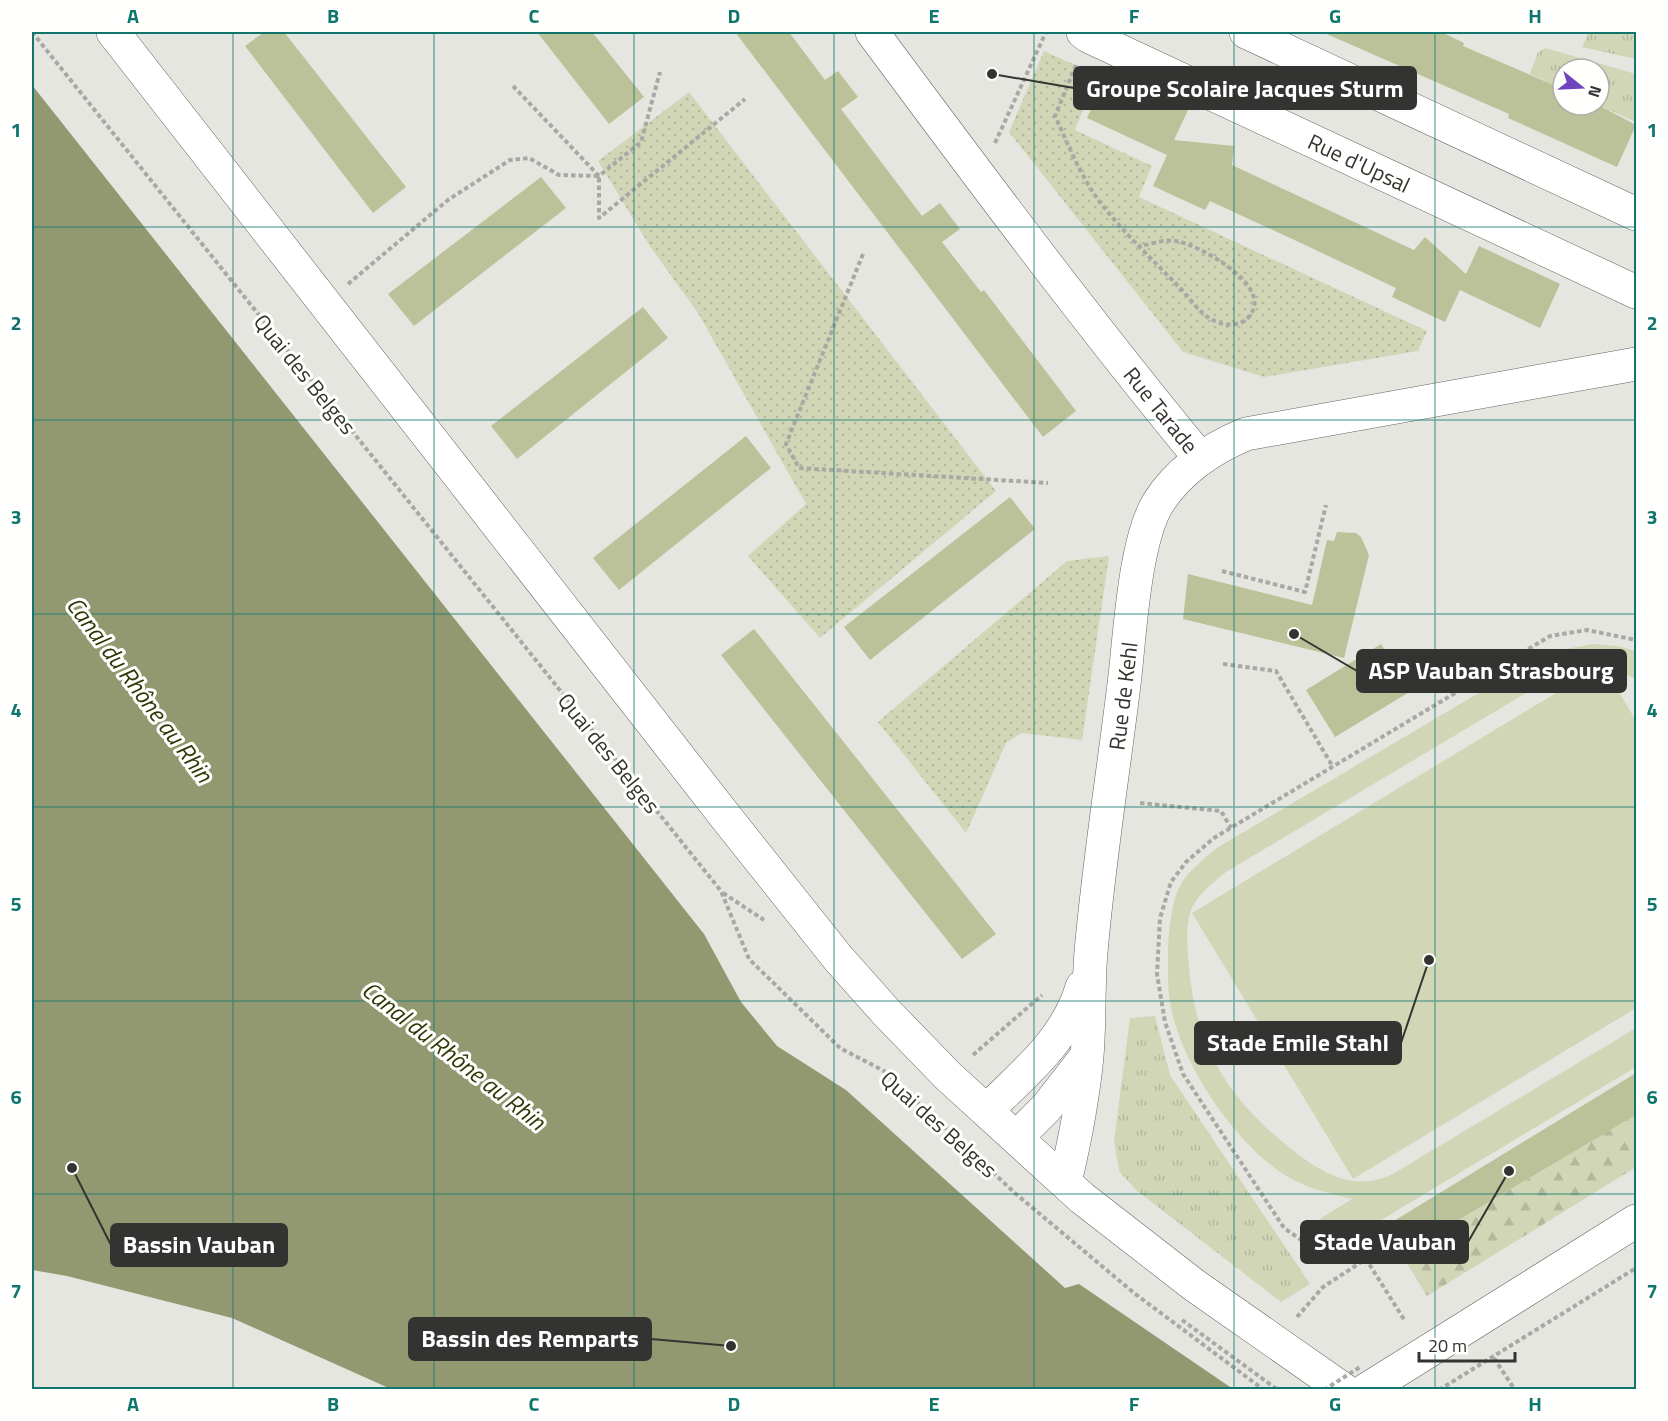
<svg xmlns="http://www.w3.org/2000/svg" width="1668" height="1421" viewBox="0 0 1668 1421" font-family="'Titillium Web',sans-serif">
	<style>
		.grass { fill: url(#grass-tufts) }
		.forest { fill: url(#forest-firs) }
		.park { fill: url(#park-dots) }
		.pitch { fill: #d1d7b6 }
		.water { fill: #929971 }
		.building { fill: #bbc299 }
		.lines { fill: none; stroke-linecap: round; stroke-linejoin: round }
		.street-casing { stroke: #646660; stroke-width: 34 }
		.secondary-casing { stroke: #646660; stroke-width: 34 }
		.primary-casing { stroke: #646660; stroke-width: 34 }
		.path { stroke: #a8a9a4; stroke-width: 4; stroke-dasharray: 4.5 3; stroke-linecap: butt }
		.street { stroke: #fff; stroke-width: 33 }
		.secondary { stroke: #fff; stroke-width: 33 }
		.primary { stroke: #fff; stroke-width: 33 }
		.path-bridge { stroke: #a8a9a4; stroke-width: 4; stroke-dasharray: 4.5 3; stroke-linecap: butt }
		.grid { fill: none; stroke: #0f766e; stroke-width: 1.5; stroke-opacity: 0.55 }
		.labels { text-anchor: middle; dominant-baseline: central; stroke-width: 6; stroke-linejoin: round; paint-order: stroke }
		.street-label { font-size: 22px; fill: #333431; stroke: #fffffe }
		.water-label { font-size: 24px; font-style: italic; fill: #313604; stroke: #fffffe }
		.leader { fill: none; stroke: #333431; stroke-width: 2 }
		.callout-dot { fill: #333431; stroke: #fffffe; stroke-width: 2 }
		.callout { fill: #333431; stroke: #333431; stroke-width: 2 }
		.callout-label { font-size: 24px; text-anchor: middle; font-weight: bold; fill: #fff }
		.neatline { fill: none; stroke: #0f766e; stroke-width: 2 }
		.grid-label { font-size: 20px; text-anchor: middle; font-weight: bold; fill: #0f766e }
	</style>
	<defs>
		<pattern id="grass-tufts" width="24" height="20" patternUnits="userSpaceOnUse" patternTransform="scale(1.5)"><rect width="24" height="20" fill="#d1d7b6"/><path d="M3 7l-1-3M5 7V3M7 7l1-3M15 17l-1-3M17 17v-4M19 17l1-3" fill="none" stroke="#b4b99d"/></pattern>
		<pattern id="forest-firs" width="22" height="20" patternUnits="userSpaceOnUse" patternTransform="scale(1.5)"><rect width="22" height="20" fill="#d1d7b6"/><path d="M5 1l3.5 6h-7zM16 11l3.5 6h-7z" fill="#b4b99d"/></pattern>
		<pattern id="park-dots" width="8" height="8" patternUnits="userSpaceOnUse" patternTransform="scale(1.5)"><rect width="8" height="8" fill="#d1d7b6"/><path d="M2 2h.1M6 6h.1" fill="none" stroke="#b4b99d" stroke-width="1.8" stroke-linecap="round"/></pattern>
	</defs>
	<rect width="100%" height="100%" fill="#e5e6e0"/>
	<g class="grass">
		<path d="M 1589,32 L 1636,32 L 1636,59 L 1582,47 Z"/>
		<path d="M 1545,48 L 1636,74 L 1636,122 L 1598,105 L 1599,69 L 1563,69 L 1563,89 L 1530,74 L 1538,52 Z"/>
		<path d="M 1155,1016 L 1170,1075 L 1310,1284 L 1281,1302 L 1136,1190 L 1119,1171 L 1114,1141 L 1130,1018 Z"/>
	</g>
	<path class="forest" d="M 1636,1115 L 1636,1167 L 1427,1296 L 1401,1254 Z"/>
	<g class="park">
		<path d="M 1044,51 L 1097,75 L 1075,130 L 1152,166 L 1139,197 L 1427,331 L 1418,351 L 1264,377 L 1183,352 L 1009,132 Z"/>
		<path d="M 689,92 L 996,491 L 820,638 L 748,556 L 806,504 L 698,313 L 651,248 L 598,161 Z"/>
		<path d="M 1109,556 L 1082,740 L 1022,733 L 1006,743 L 966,833 L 878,722 L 1067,561 Z"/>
	</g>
	<path class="pitch" d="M 1593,644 L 1617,646 L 1636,651 L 1636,679 L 1604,666 L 1636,721 L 1636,1008 L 1353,1179 L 1192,913 L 1602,665 C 1586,657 1569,669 1553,677 L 1226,872 C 1213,883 1196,895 1190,913 C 1185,930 1188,950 1189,967 C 1196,1050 1231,1102 1295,1152 C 1325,1175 1354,1191 1391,1175 L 1636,1028 L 1636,1067 L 1333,1249 L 1305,1228 L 1352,1199 C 1325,1192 1300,1187 1276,1169 C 1230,1135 1182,1064 1171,1007 C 1167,988 1168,968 1168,948 C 1169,929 1171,903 1180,886 C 1188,871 1203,860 1215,849 L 1526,665 L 1550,652 Z"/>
	<path class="water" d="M 32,85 L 704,934 L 741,1002 L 777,1046 L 846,1090 L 1065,1288 L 1079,1284 L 1233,1389 L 391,1389 L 232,1318 L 67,1276 L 32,1270 Z"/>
	<g class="building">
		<path d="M 264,32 L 284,32 L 406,187 L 373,213 L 245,46 Z"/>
		<path d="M 537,32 L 592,32 L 644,97 L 609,124 Z"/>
		<path d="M 735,32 L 789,32 L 825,80 L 838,71 L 858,97 L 841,109 L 922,216 L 940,203 L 960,229 L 942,242 L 981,292 L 984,290 L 1076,411 L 1043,437 Z"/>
		<path d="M 1322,32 L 1441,32 L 1464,43 L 1463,46 L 1563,89 L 1563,105 L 1598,105 L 1636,125 L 1617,167 L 1508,118 L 1509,114 Z"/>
		<path d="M 1108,73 L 1188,110 L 1174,140 L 1234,146 L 1232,165 L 1414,250 L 1425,237 L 1466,274 L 1479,246 L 1560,284 L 1540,328 L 1460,290 L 1445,322 L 1392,297 L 1396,288 L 1303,244 L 1210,201 L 1205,210 L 1153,186 L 1167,155 L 1087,118 Z"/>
		<path d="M 541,177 L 566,208 L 414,326 L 388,294 Z"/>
		<path d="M 643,307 L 668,338 L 517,459 L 491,426 Z"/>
		<path d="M 746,436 L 771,468 L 619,590 L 593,558 Z"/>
		<path d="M 1010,497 L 1035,529 L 870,660 L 844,627 Z"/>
		<path d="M 1337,532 L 1356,533 L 1361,537 L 1369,555 L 1344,658 L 1183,619 L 1188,574 L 1312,605 L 1327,540 L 1334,541 Z"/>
		<path d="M 754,629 L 996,934 L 962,959 L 721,655 Z"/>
		<path d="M 1381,644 L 1411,691 L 1335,737 L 1306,690 Z"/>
		<path d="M 1636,1073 L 1636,1115 L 1401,1254 L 1384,1227 Z"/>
	</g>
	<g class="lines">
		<defs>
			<g id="street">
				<path d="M 872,32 C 979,176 1086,320 1200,458"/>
				<path d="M 1083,32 L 1088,36 L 1636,292"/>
				<path d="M 1246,32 L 1636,214"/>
				<path d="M 987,1110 C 1025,1073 1067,1039 1082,987"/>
				<path d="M 1017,1137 L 1047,1107 L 1086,1057"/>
				<path d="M 1065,1182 C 1075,1140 1083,1099 1087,1056 C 1090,1022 1088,986 1091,952 C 1099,860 1114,768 1125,676 C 1130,631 1135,541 1158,503 C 1179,470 1210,449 1246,434 L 1636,364"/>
			</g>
			<path id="secondary" d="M 113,32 L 725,816 L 838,958 L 886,1012 L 948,1076 L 1082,1198 L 1194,1285 L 1344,1390"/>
			<path id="primary" d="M 1366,1390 L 1636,1221"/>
		</defs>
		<use href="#street" class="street-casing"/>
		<use href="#secondary" class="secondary-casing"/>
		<use href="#primary" class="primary-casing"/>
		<g class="path">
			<path d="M 32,32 L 721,891 L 749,959 L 840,1048 L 884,1071 L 1016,1194 L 1134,1293 L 1264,1390"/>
			<path d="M 1076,65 L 1055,116 C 1068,144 1080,175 1099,201 C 1123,232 1153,260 1180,288 C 1189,297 1198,311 1209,318 C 1225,328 1248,328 1254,307 C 1261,280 1199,245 1176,241 C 1165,239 1151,244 1140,246"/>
			<path d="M 513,86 L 599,176 L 641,142 L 660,72"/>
			<path d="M 995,143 L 1046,32"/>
			<path d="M 863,254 L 786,444 L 799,468 L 1048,483"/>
			<path d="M 348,284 L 448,200 L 510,160 L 529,158 L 559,175 L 599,176 L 599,218 L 745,99"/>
			<path d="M 1222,571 L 1305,592 L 1326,505"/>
			<path d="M 1223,664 L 1276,671 L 1333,767"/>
			<path d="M 1140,803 L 1221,811 L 1231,828"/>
			<path d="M 723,893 L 764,920"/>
			<path d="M 973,1055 L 1042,995"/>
			<path d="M 1385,1230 L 1332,1261 L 1284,1228 L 1183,1074 L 1165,1022 L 1157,974 L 1160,918 L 1171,882 L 1186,862 L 1214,838 L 1550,636 L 1587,630 L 1636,640"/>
			<path d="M 1297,1317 L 1323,1287 L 1366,1259 L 1405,1321"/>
			<path d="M 1182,1320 L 1278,1390"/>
			<path d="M 1494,1358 L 1515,1390"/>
			<path d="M 1439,1390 L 1636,1268"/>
		</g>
		<use href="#street" class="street"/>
		<use href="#secondary" class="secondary"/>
		<use href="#primary" class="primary"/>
		<path class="path-bridge" d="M 1324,1390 L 1360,1367"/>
	</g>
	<path class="grid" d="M 233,32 L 233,1390M 434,32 L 434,1390M 634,32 L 634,1390M 834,32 L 834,1390M 1034,32 L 1034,1390M 1234,32 L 1234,1390M 1435,32 L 1435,1390M 32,227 L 1636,227M 32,420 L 1636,420M 32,614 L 1636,614M 32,807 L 1636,807M 32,1001 L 1636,1001M 32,1194 L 1636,1194"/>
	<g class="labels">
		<g class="street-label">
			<text transform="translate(1359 163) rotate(25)">Rue d'Upsal</text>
			<text transform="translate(305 374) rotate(51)">Quai des Belges</text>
			<text transform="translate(1161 410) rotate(51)">Rue Tarade</text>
			<text transform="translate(1123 696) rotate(-83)">Rue de Kehl</text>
			<text transform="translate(609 753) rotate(51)">Quai des Belges</text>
			<text transform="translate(939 1124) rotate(42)">Quai des Belges</text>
		</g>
		<g class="water-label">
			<text transform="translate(140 689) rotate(53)">Canal du Rhône au Rhin</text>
			<text transform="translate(454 1055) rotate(38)">Canal du Rhône au Rhin</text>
		</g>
	</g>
	<path class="leader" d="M992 74L1074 88M1294 634L1357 671M1429 960L1401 1043M1509 1171L1468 1242M72 1168L111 1245M731 1346L651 1339"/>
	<g class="callout-dot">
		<circle cx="992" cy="74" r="6"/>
		<circle cx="1294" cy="634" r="6"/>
		<circle cx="1429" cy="960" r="6"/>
		<circle cx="1509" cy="1171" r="6"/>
		<circle cx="72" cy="1168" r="6"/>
		<circle cx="731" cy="1346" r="6"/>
	</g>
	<g class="callout">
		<rect x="1074" y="67" width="342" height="42" rx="6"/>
		<rect x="1357" y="650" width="269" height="42" rx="6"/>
		<rect x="1195" y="1022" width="206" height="42" rx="6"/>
		<rect x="1301" y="1221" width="167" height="42" rx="6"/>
		<rect x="111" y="1224" width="176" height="42" rx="6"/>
		<rect x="409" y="1318" width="242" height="42" rx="6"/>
	</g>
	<g class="callout-label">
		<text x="1245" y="97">Groupe Scolaire Jacques Sturm</text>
		<text x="1491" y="679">ASP Vauban Strasbourg</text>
		<text x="1298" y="1051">Stade Emile Stahl</text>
		<text x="1385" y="1250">Stade Vauban</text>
		<text x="199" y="1253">Bassin Vauban</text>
		<text x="530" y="1347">Bassin des Remparts</text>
	</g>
	<rect width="1668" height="1421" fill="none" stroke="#fffffe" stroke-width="66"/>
	<g transform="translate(1581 87) rotate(108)"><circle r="28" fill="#fffffe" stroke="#adaeac" stroke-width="1.5"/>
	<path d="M0-4.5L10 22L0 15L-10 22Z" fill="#6f45bd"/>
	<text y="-9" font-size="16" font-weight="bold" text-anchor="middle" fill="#333431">N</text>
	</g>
	<path d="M1419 1352v9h96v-9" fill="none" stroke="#333431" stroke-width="3"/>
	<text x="1428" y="1352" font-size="18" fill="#333431" stroke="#fffffe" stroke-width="4.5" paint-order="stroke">20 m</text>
	<rect x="33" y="33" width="1602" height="1355" class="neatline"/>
	<g class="grid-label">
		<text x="133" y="23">A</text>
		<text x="333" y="23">B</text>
		<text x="534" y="23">C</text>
		<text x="734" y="23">D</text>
		<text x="934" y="23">E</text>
		<text x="1134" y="23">F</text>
		<text x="1335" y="23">G</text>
		<text x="1535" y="23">H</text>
		<text x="16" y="137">1</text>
		<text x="1652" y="137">1</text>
		<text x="16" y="330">2</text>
		<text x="1652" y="330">2</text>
		<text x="16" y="524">3</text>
		<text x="1652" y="524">3</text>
		<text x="16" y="717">4</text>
		<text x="1652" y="717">4</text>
		<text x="16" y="911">5</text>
		<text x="1652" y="911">5</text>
		<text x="16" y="1104">6</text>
		<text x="1652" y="1104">6</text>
		<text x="16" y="1298">7</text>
		<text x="1652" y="1298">7</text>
		<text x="133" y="1411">A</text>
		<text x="333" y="1411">B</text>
		<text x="534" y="1411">C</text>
		<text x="734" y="1411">D</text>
		<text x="934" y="1411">E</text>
		<text x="1134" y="1411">F</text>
		<text x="1335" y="1411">G</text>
		<text x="1535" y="1411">H</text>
	</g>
</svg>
